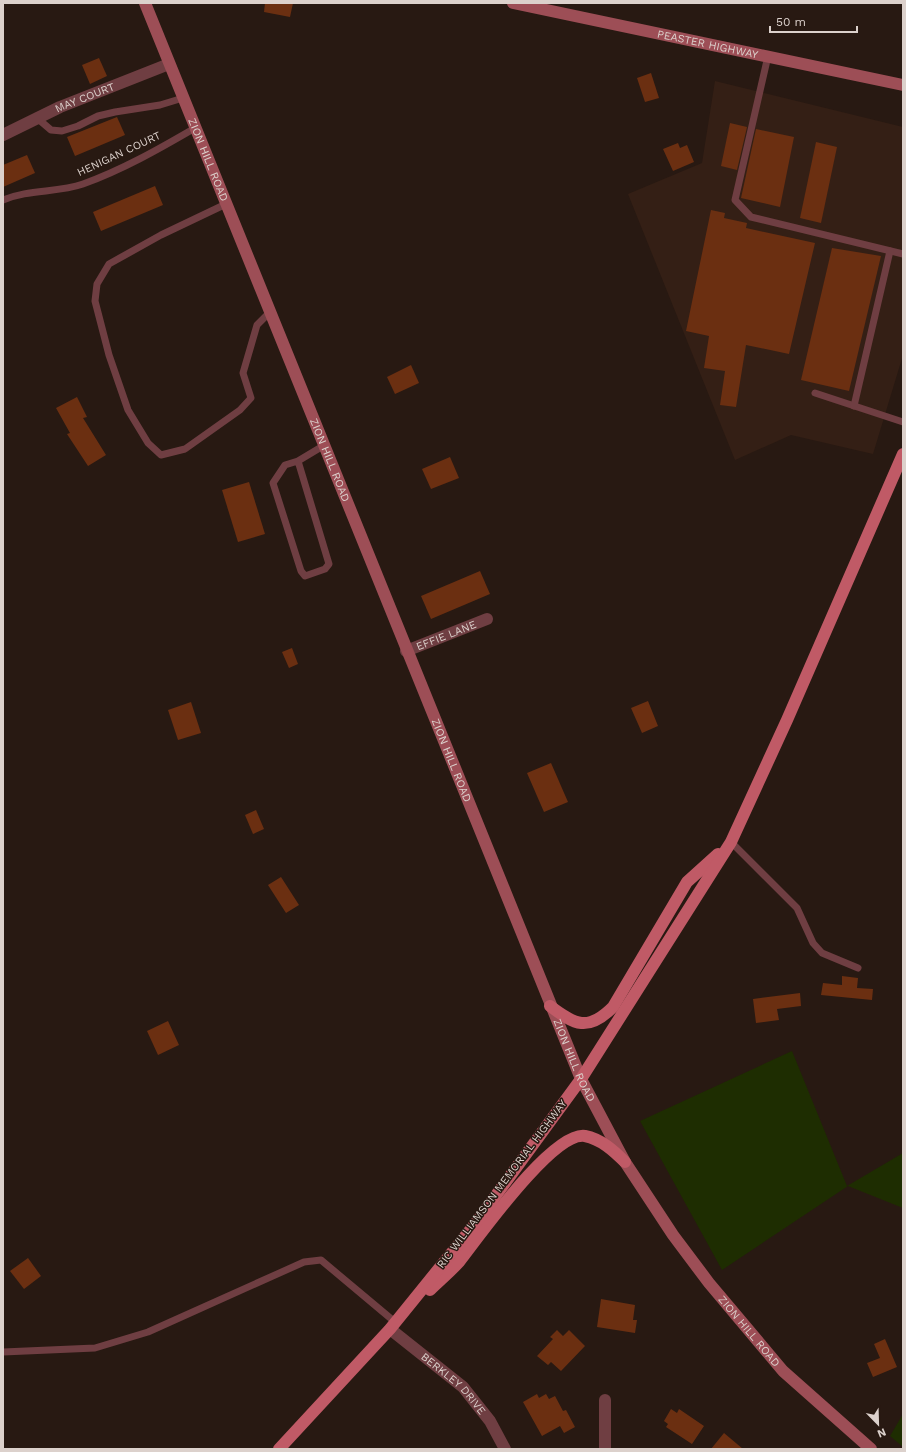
<svg xmlns="http://www.w3.org/2000/svg" width="906" height="1452" viewBox="0 0 906 1452" font-family="'Work Sans',sans-serif">
	<style>
		.built { fill: #341f15 }
		.green { fill: #1e2d01 }
		.building { fill: #6b2f11 }
		.lines { fill: none; stroke-linecap: round; stroke-linejoin: round }
		.lane { stroke: #6f3e42; stroke-width: 7 }
		.street { stroke: #6f3e42; stroke-width: 12 }
		.secondary { stroke: #9d4e56; stroke-width: 12 }
		.primary { stroke: #c05a66; stroke-width: 12 }
		.labels { text-anchor: middle; dominant-baseline: central; stroke-width: 3; stroke-linejoin: round; paint-order: stroke }
		.street-label { font-size: 11px; fill: #dcd1cc; stroke: #281912 }
	</style>
	<rect width="100%" height="100%" fill="#281912"/>
	<path class="built" d="M 715,81 L 903,127 L 903,355 L 873,454 L 791,435 L 735,460 L 628,194 L 702,163 Z"/>
	<g class="green">
		<path d="M 792,1051 L 847,1186 L 903,1153 L 903,1208 L 848,1186 L 722,1270 L 640,1121 Z"/>
		<path d="M 903,1414 L 903,1447 L 890,1436 Z"/>
	</g>
	<g class="building">
		<path d="M 265,3 L 293,3 L 290,17 L 264,12 Z"/>
		<path d="M 99,58 L 107,76 L 90,84 L 82,65 Z"/>
		<path d="M 651,73 L 659,98 L 645,102 L 637,78 Z"/>
		<path d="M 117,117 L 125,135 L 75,156 L 67,137 Z"/>
		<path d="M 730,123 L 747,127 L 737,170 L 721,166 Z"/>
		<path d="M 756,129 L 794,137 L 780,207 L 741,198 Z"/>
		<path d="M 816,142 L 837,147 L 821,223 L 800,218 Z"/>
		<path d="M 678,143 L 680,148 L 687,145 L 694,162 L 673,171 L 663,149 Z"/>
		<path d="M 27,155 L 35,173 L 3,187 L 3,165 Z"/>
		<path d="M 155,186 L 163,205 L 101,231 L 93,212 Z"/>
		<path d="M 711,210 L 725,213 L 724,218 L 747,223 L 746,228 L 815,243 L 789,354 L 746,345 L 736,407 L 720,405 L 725,371 L 704,368 L 709,336 L 686,331 Z"/>
		<path d="M 832,248 L 881,256 L 849,391 L 801,380 Z"/>
		<path d="M 411,365 L 419,383 L 395,394 L 387,377 Z"/>
		<path d="M 77,397 L 87,417 L 83,418 L 106,455 L 88,466 L 67,434 L 70,433 L 56,408 Z"/>
		<path d="M 450,457 L 459,478 L 431,489 L 422,469 Z"/>
		<path d="M 249,482 L 265,534 L 238,542 L 222,490 Z"/>
		<path d="M 480,571 L 490,594 L 431,619 L 421,596 Z"/>
		<path d="M 292,648 L 298,664 L 289,668 L 282,652 Z"/>
		<path d="M 648,701 L 658,726 L 642,733 L 631,708 Z"/>
		<path d="M 191,702 L 201,733 L 178,740 L 168,710 Z"/>
		<path d="M 551,763 L 568,802 L 544,812 L 527,773 Z"/>
		<path d="M 256,810 L 264,829 L 253,834 L 245,815 Z"/>
		<path d="M 281,877 L 299,905 L 286,913 L 268,885 Z"/>
		<path d="M 842,976 L 858,978 L 857,988 L 873,989 L 872,1000 L 821,995 L 823,983 L 842,985 Z"/>
		<path d="M 800,993 L 801,1006 L 777,1009 L 779,1020 L 756,1023 L 753,999 Z"/>
		<path d="M 168,1021 L 179,1045 L 158,1055 L 147,1031 Z"/>
		<path d="M 28,1258 L 41,1276 L 24,1289 L 10,1271 Z"/>
		<path d="M 601,1299 L 635,1305 L 633,1320 L 637,1320 L 635,1333 L 597,1327 Z"/>
		<path d="M 557,1330 L 563,1336 L 569,1330 L 585,1346 L 561,1371 L 551,1362 L 548,1365 L 537,1356 L 553,1339 L 550,1337 Z"/>
		<path d="M 885,1339 L 897,1367 L 873,1377 L 867,1363 L 880,1358 L 874,1344 Z"/>
		<path d="M 537,1394 L 539,1398 L 546,1394 L 549,1399 L 555,1396 L 563,1411 L 566,1410 L 575,1427 L 564,1433 L 560,1426 L 542,1436 L 523,1402 Z"/>
		<path d="M 671,1409 L 677,1413 L 679,1409 L 704,1426 L 692,1444 L 666,1427 L 668,1424 L 664,1421 Z"/>
		<path d="M 724,1433 L 743,1449 L 711,1449 Z"/>
	</g>
	<g class="lines">
		<g class="lane">
			<path d="M 768,56 L 735,200 L 751,217 L 903,254"/>
			<path d="M 37,118 L 51,130 L 62,131 L 78,126 L 98,116 L 115,112 L 160,105 L 183,98"/>
			<path d="M 3,200 C 29,189 57,193 83,184 C 122,170 159,149 195,128"/>
			<path d="M 226,204 L 161,235 L 109,264 L 97,284 L 95,301 L 109,355 L 128,410 L 148,443 L 161,455 L 185,449 L 240,410 L 251,398 L 243,373 L 257,325 L 269,313"/>
			<path d="M 815,393 L 903,422"/>
			<path d="M 854,406 L 890,251"/>
			<path d="M 298,461 L 329,564 L 325,569 L 305,576 L 301,571 L 273,483 L 285,465 L 298,461 L 323,446"/>
			<path d="M 731,842 L 797,908 L 813,943 L 822,953 L 858,968"/>
			<path d="M 3,1352 L 95,1348 L 148,1332 L 304,1262 L 321,1260 L 395,1322"/>
		</g>
		<g class="street">
			<path id="s1" d="M 3,135 L 60,107 L 169,64"/>
			<path id="s2" d="M 406,651 L 487,619"/>
			<path id="s3" d="M 390,1329 L 463,1387 L 490,1421 L 505,1449"/>
			<path d="M 605,1449 L 605,1400"/>
		</g>
		<g class="secondary">
			<path id="s4" d="M 145,3 L 581,1079 L 625,1162 L 673,1235 L 709,1283 L 783,1371 L 871,1449"/>
			<path id="s5" d="M 513,3 L 903,85"/>
		</g>
		<g class="primary">
			<path d="M 550,1006 C 575,1025 588,1032 613,1007 L 687,882 L 718,854"/>
			<path d="M 430,1290 C 439,1281 450,1272 459,1262 C 478,1238 553,1131 585,1136 C 601,1139 614,1151 625,1162"/>
			<path d="M 279,1449 L 390,1329 L 475,1224 L 581,1079 L 731,842 L 787,720 L 903,454"/>
		</g>
	</g>
	<g class="labels">
		<g class="street-label">
			<text stroke="none"><textPath href="#s5" startOffset="199">PEASTER HIGHWAY</textPath></text>
			<text stroke="none"><textPath href="#s1" startOffset="90">MAY COURT</textPath></text>
			<text transform="translate(119 154) rotate(-25)">HENIGAN COURT</text>
			<text stroke="none"><textPath href="#s4" startOffset="169">ZION HILL ROAD</textPath></text>
			<text stroke="none"><textPath href="#s4" startOffset="493">ZION HILL ROAD</textPath></text>
			<text stroke="none"><textPath href="#s2" startOffset="43">EFFIE LANE</textPath></text>
			<text stroke="none"><textPath href="#s4" startOffset="817">ZION HILL ROAD</textPath></text>
			<text stroke="none"><textPath href="#s4" startOffset="1141">ZION HILL ROAD</textPath></text>
			<text transform="translate(502 1184) rotate(-53)">RIC WILLIAMSON MEMORIAL HIGHWAY</text>
			<text stroke="none"><textPath href="#s4" startOffset="1465">ZION HILL ROAD</textPath></text>
			<text stroke="none"><textPath href="#s3" startOffset="84">BERKLEY DRIVE</textPath></text>
		</g>
	</g>
	<rect width="906" height="1452" fill="none" stroke="#dcd1cc" stroke-width="8"/>
	<g transform="translate(878 1424) rotate(157)" stroke="#281912" stroke-width="3" paint-order="stroke">
	<path d="M0-3L7 15L0 10L-7 15Z" fill="#dcd1cc"/>
	<text y="-6" font-size="11" font-weight="bold" text-anchor="middle" fill="#dcd1cc">N</text>
	</g>
	<path d="M770 26v6h87v-6" fill="none" stroke="#dcd1cc" stroke-width="2"/>
	<text x="776" y="26" font-size="12" fill="#dcd1cc" stroke="#281912" stroke-width="3" paint-order="stroke">50 m</text>
</svg>
